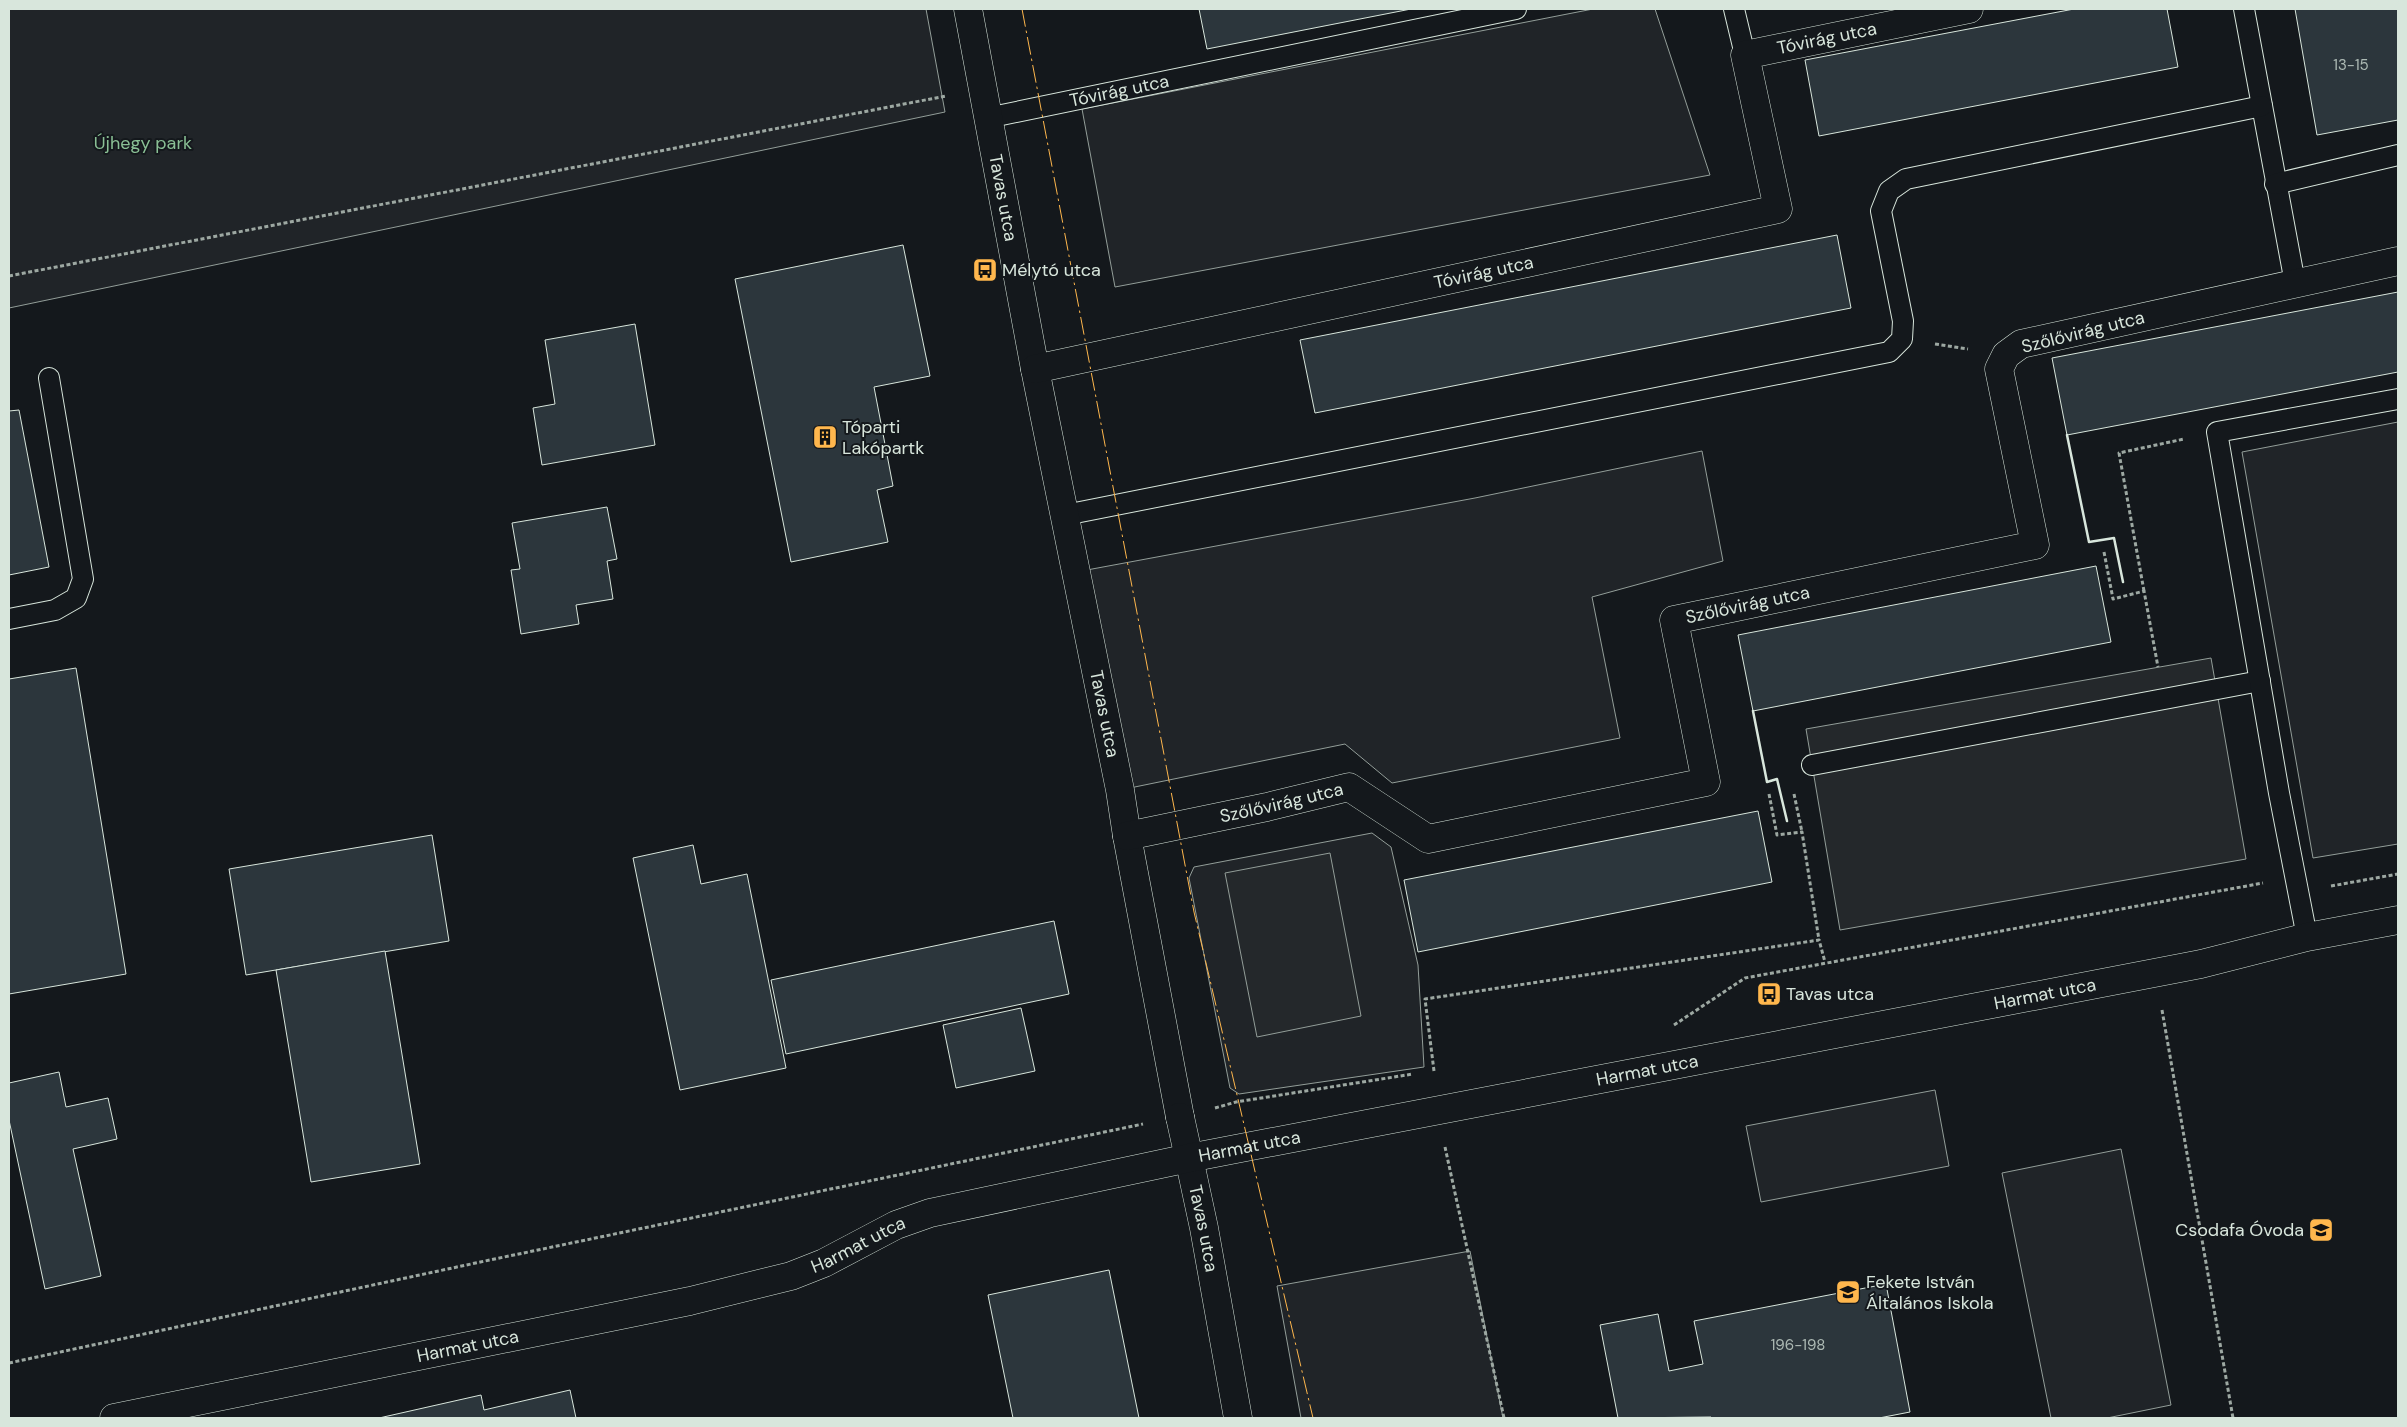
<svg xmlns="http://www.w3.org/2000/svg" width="2407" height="1427" viewBox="0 0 2407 1427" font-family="'DM Sans',sans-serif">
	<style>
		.green { fill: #202428; stroke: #939e99 }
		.parking { fill: #24282b; stroke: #939e99 }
		.building { fill: #2c363c; stroke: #d8e6dc }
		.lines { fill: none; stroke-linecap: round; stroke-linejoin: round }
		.lane-casing { stroke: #d8e6dc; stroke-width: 22 }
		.street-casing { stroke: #d8e6dc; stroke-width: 29 }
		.secondary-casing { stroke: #d8e6dc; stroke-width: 29 }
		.path { stroke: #9da8a2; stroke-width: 3; stroke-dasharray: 4 2.5; stroke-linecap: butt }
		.lane { stroke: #14181c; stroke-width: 20 }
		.street { stroke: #14181c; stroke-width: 28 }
		.secondary { stroke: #14181c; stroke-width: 28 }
		.wall { stroke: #d8e6dc; stroke-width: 2.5 }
		.power { stroke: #ffb74d; stroke-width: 1; stroke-dasharray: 18 4 2.5 4; stroke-linecap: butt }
		.labels { text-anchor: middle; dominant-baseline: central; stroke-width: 4; stroke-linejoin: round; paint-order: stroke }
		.number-label { font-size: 15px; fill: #adbab4 }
		.street-label { font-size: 18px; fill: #d8e6dc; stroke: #14181c }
		.park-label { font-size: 18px; fill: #8ac095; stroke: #14181c }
		.poi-label { font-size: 18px; fill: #d8e6dc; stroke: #14181c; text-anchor: start }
	</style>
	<rect width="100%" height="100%" fill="#14181c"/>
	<g class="green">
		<path d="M 9,9 L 926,9 L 945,112 L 9,308 Z"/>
		<path d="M 1593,9 L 1655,9 L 1710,175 L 1115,287 L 1082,109 Z"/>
		<path d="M 2398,422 L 2398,844 L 2313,858 L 2242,452 Z"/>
		<path d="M 1702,451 L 1723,561 L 1592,597 L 1620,738 L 1392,783 L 1345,744 L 1120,790 L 1076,572 L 1475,498 Z"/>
		<path d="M 1372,833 L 1391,847 L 1418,965 L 1424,1067 L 1239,1094 L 1230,1088 L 1189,878 L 1194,867 Z"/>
		<path d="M 1935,1090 L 1949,1166 L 1761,1202 L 1746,1126 Z"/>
		<path d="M 2121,1149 L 2171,1405 L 2107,1418 L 2051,1418 L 2002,1173 Z"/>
		<path d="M 1470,1251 L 1503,1418 L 1301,1418 L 1277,1286 Z"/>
	</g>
	<g class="parking">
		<path d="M 2211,658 L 2246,859 L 1840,930 L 1806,729 Z"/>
		<path d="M 1330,853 L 1361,1016 L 1257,1037 L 1225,873 Z"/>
	</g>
	<g class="building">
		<path d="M 1199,9 L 1411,9 L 1207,49 Z"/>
		<path d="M 2074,9 L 2167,9 L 2178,67 L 1819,136 L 1805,60 Z"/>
		<path d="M 2295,9 L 2398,9 L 2398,120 L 2317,135 Z"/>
		<path d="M 1837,235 L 1851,308 L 1315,413 L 1300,340 Z"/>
		<path d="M 903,245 L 930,376 L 874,387 L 893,486 L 877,490 L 888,542 L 791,562 L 735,279 Z"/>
		<path d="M 2398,292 L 2398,372 L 2067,435 L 2052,358 Z"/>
		<path d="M 635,324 L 655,445 L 542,465 L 533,408 L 555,404 L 545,340 Z"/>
		<path d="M 19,410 L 49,567 L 9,575 L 9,411 Z"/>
		<path d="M 607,507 L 617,559 L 607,561 L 613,599 L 576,605 L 579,624 L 521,634 L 511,570 L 520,569 L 512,523 Z"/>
		<path d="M 2096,566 L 2111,642 L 1753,711 L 1738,635 Z"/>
		<path d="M 76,668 L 126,974 L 9,994 L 9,679 Z"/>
		<path d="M 1758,811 L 1772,882 L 1418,952 L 1404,880 Z"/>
		<path d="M 432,835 L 449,941 L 246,975 L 229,869 Z"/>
		<path d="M 693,845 L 701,884 L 747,874 L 786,1068 L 680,1090 L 633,858 Z"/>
		<path d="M 1054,921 L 1069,994 L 786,1054 L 771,980 Z"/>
		<path d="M 385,951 L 420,1164 L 311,1182 L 276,970 Z"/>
		<path d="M 1021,1008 L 1035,1071 L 956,1088 L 943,1025 Z"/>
		<path d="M 59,1072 L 66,1107 L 108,1098 L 117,1139 L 73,1149 L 101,1276 L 45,1289 L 9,1120 L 9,1083 Z"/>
		<path d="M 1109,1270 L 1139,1418 L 1013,1418 L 988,1295 Z"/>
		<path d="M 1886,1284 L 1910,1412 L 1879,1418 L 1711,1418 L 1711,1417 L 1618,1418 L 1600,1325 L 1658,1314 L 1669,1371 L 1703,1364 L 1694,1321 Z"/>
		<path d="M 570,1390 L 576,1418 L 379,1418 L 481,1395 L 484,1410 Z"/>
	</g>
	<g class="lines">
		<defs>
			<g id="lane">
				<path d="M 1734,9 L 1745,55"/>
				<path d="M 2244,9 L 2295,283"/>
				<path id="s1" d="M 987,118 L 1516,9"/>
				<path d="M 2275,184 L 2398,155"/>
				<path d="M 1065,515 L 1889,352 L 1902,339 L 1903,321 L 1881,211 L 1889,191 L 1906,179 L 2262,106"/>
				<path d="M 9,619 L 55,610 L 76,598 L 83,579 L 49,378"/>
				<path d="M 1812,765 L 2260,681"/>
				<path d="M 2307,937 L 2279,793 L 2217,432 L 2398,399"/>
			</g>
			<g id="street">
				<path id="s2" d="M 968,9 L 1035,369 L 1120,790 L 1127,836 L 1180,1117"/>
				<path id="s3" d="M 1035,369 L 1778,209 L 1745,55 L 1969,9"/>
				<path id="s4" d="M 1127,836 L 1267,807 L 1349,787 L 1428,839 L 1706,782 L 1674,620 L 2035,545 L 1999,369 L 2006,355 L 2021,344 L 2398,261"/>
				<path id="s5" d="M 1189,1158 L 1204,1228 L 1238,1418"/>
			</g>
			<g id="secondary">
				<path d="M 1180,1117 L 1189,1158"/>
				<path id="s6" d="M 114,1418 L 690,1301 L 791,1276 L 824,1263 L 896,1225 L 930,1213 L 1189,1158 L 2201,964 L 2307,937 L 2398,920"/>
			</g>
		</defs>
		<use href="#lane" class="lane-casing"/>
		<use href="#street" class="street-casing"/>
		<use href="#secondary" class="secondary-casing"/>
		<g class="path">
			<path d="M 9,276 L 946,96"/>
			<path d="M 1935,344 L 1968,349"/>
			<path d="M 2104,552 L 2113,599 L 2144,591 L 2158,667"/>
			<path d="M 2144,591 L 2119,453 L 2184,439"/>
			<path d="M 1769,794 L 1777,835 L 1802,832 L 1819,940"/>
			<path d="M 1794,794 L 1802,832"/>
			<path d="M 2331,886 L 2398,874"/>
			<path d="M 2162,1010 L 2233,1418"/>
			<path d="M 1674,1025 L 1745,978 L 2263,883"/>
			<path d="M 1434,1071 L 1425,999 L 1819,940 L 1825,962"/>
			<path d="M 1215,1108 L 1236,1102 L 1413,1074"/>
			<path d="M 1445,1147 L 1504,1418"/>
			<path d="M 9,1363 L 485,1261 L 1143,1124"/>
		</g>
		<use href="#lane" class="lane"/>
		<use href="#street" class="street"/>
		<use href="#secondary" class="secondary"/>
		<g class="wall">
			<path d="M 2067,435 L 2089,542 L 2114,538 L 2123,582"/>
			<path d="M 1753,711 L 1767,782 L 1777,779 L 1787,821"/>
		</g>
		<path class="power" d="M 1022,9 L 1194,912 L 1313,1418"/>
	</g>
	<defs>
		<symbol id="bus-square" viewBox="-11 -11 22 22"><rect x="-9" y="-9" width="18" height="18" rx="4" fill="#ffb74d" stroke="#14181c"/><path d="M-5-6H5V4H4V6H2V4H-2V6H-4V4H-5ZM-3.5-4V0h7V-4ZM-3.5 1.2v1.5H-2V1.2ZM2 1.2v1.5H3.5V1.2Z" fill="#111"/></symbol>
		<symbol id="building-square" viewBox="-11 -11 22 22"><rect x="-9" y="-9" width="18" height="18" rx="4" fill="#ffb74d" stroke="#14181c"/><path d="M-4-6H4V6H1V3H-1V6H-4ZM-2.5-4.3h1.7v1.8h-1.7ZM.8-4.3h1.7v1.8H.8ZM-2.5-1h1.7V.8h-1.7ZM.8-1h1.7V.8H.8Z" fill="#111"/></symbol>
		<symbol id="school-square" viewBox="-11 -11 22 22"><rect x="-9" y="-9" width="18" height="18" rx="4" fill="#ffb74d" stroke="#14181c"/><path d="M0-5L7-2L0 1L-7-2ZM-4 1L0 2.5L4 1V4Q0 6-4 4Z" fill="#111"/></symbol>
	</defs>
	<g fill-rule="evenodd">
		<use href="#bus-square" x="971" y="256" width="28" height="28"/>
		<use href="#building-square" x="811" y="423" width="28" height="28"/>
		<use href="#bus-square" x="1755" y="980" width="28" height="28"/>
		<use href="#school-square" x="2307" y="1216" width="28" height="28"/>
		<use href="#school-square" x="1834" y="1278" width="28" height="28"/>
	</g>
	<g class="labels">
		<g class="number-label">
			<text x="2351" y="65">13-15</text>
			<text x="1798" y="1345">196-198</text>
		</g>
		<g class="street-label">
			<text stroke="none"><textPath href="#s3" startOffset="1001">Tóvirág utca</textPath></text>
			<text stroke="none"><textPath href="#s1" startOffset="135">Tóvirág utca</textPath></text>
			<text stroke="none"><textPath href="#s2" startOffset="192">Tavas utca</textPath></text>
			<text stroke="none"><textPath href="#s3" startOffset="459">Tóvirág utca</textPath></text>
			<text transform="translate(2083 332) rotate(-14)">Szőlővirág utca</text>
			<text stroke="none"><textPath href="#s4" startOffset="846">Szőlővirág utca</textPath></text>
			<text stroke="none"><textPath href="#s2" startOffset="718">Tavas utca</textPath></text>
			<text stroke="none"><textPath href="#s4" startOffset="158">Szőlővirág utca</textPath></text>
			<text stroke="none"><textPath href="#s6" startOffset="1981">Harmat utca</textPath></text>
			<text stroke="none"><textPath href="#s6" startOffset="1576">Harmat utca</textPath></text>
			<text stroke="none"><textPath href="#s6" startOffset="1171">Harmat utca</textPath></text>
			<text stroke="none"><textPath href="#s5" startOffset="72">Tavas utca</textPath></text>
			<text stroke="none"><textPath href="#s6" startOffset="766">Harmat utca</textPath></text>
			<text stroke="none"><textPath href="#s6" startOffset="361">Harmat utca</textPath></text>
		</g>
		<g class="park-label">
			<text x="143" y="143">Újhegy park</text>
		</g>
		<g class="poi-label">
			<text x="1002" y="270">Mélytó utca</text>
			<text x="842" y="427">Tóparti<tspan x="842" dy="21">Lakópartk</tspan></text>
			<text x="1786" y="994">Tavas utca</text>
			<text x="2304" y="1230" text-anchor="end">Csodafa Óvoda</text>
			<text x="1866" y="1282">Fekete István<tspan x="1866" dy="21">Általános Iskola</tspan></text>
		</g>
	</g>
	<rect width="2407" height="1427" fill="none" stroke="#d8e6dc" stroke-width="20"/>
</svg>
